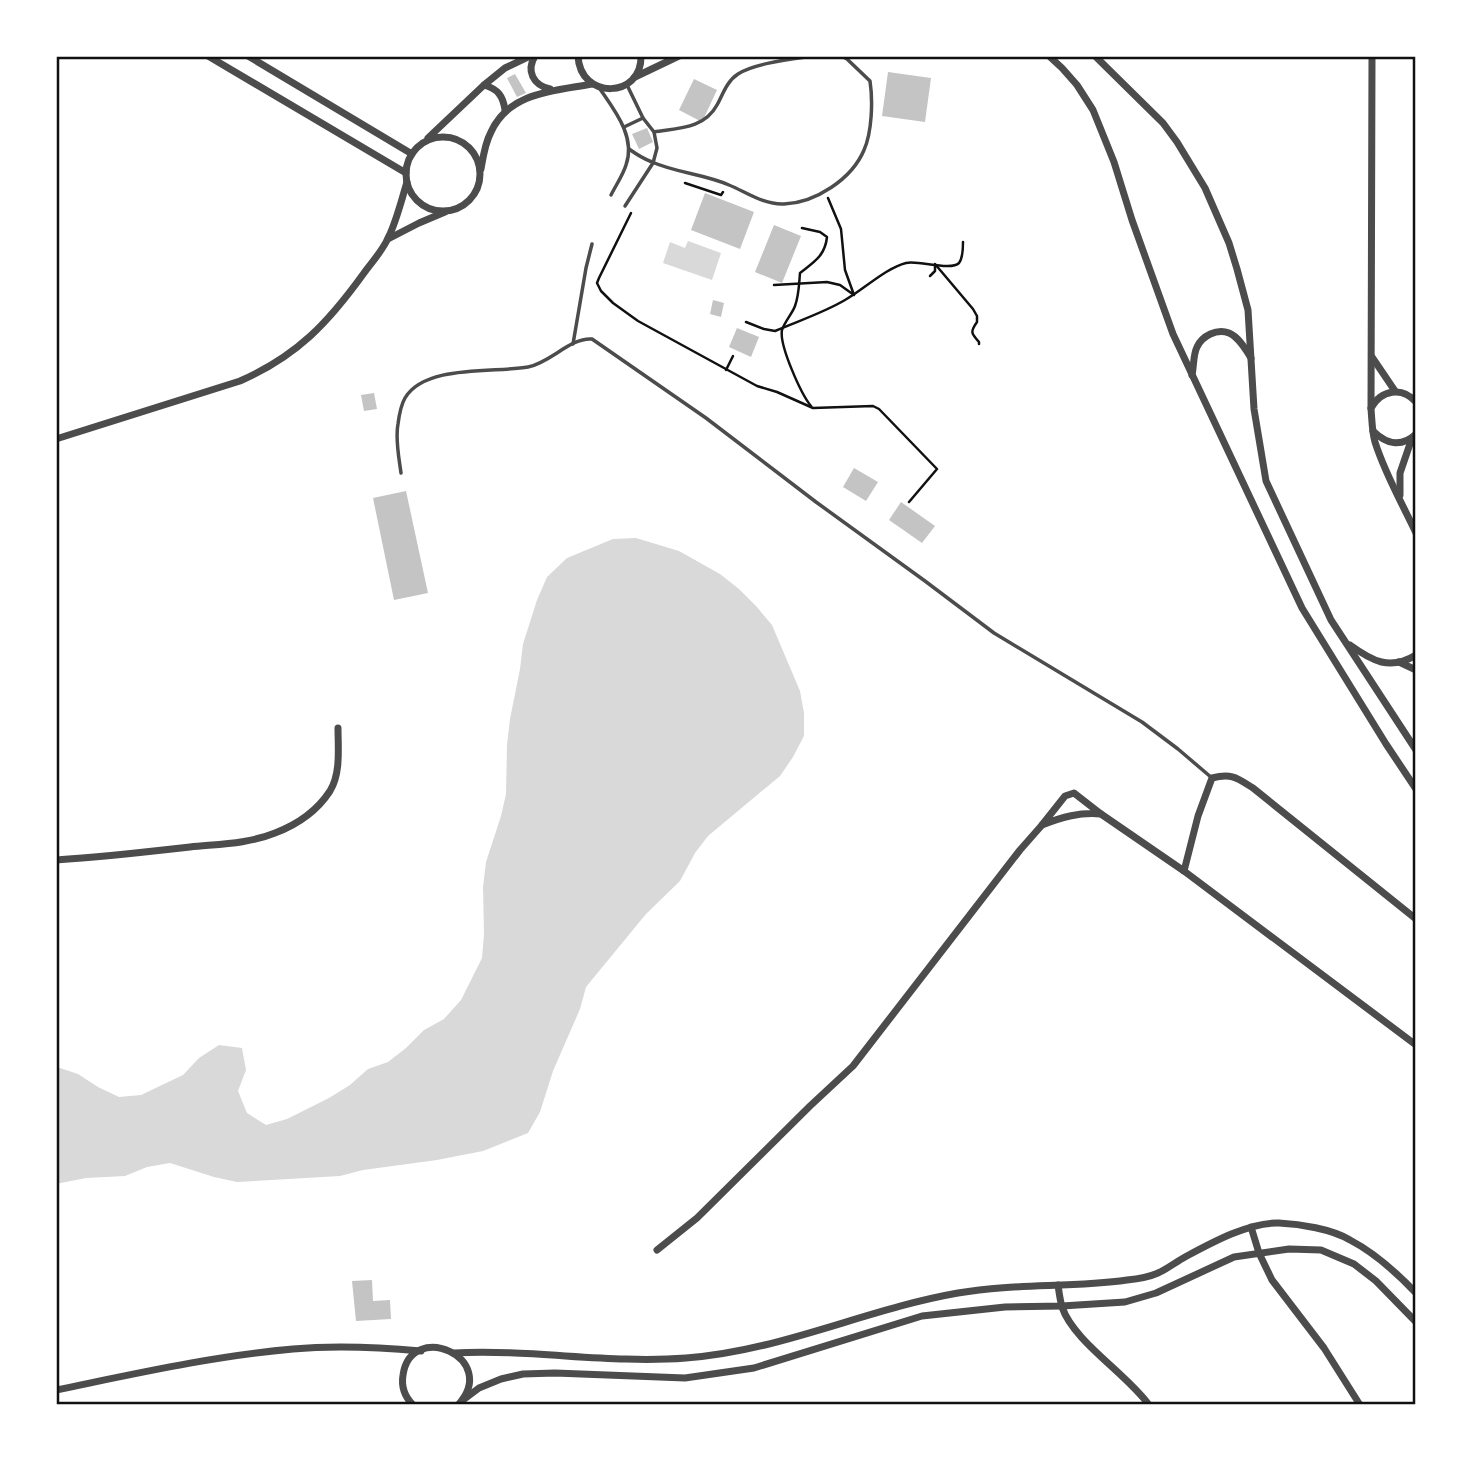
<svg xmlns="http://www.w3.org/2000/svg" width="1472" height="1461" viewBox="0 0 1472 1461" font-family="Quicksand,sans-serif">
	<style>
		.water { fill: #d9d9d9 }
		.building { fill: #c4c4c4 }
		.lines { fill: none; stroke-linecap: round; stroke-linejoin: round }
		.path { stroke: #111; stroke-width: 2.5 }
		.service { stroke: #4c4c4c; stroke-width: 3.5 }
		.minor { stroke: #4c4c4c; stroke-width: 7 }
		.neatline { fill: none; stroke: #111; stroke-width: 2.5 }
	</style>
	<rect width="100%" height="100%" fill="#fff"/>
	<g class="water">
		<path d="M 688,241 L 721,253 L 712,280 L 663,263 L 670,242 L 685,248 Z"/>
		<path d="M 636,538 L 679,551 L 720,574 L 739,589 L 756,606 L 772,625 L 800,691 L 804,713 L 804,736 L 793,757 L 780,776 L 708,836 L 695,853 L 680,881 L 646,914 L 586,987 L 580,1009 L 553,1071 L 540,1112 L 528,1133 L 483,1151 L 437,1160 L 363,1170 L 340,1176 L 237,1182 L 214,1177 L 170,1163 L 147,1167 L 125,1176 L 86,1178 L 56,1184 L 57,1067 L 78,1074 L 98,1087 L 119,1097 L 141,1095 L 183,1075 L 199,1058 L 219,1045 L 242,1048 L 246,1070 L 238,1091 L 247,1113 L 266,1125 L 287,1119 L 329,1098 L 350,1085 L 368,1069 L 388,1062 L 406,1048 L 424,1030 L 444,1019 L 461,1000 L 482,958 L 484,934 L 483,887 L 486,862 L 501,816 L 506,794 L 507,745 L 510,719 L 520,669 L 523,644 L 537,600 L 547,577 L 567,558 L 613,539 Z"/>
	</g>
	<g class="building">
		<path d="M 888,72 L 931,78 L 925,122 L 882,116 Z"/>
		<path d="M 515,74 L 526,93 L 517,97 L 507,78 Z"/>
		<path d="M 694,79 L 717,90 L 702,122 L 679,110 Z"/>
		<path d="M 647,128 L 653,142 L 639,149 L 632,134 Z"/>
		<path d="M 705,193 L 754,212 L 740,249 L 691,230 Z"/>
		<path d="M 774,225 L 801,236 L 782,283 L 755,272 Z"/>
		<path d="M 713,300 L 724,303 L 721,317 L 710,314 Z"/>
		<path d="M 737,328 L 759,337 L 751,357 L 729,347 Z"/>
		<path d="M 374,393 L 377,409 L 364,411 L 361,395 Z"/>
		<path d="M 854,468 L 878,482 L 866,501 L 843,487 Z"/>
		<path d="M 406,491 L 428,593 L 394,600 L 373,498 Z"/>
		<path d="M 901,502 L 935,526 L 922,543 L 889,520 Z"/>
		<path d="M 372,1280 L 373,1301 L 390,1300 L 391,1319 L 356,1321 L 352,1281 Z"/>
	</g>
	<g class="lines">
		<g class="path">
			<path d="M 685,183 L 721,195 L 723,192"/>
			<path d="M 631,213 L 599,278 L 597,283 L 601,291 L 613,303 L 638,321 L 757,386 L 777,392 L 813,408 L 873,406 L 879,409 L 937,469 L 909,502"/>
			<path d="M 802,228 L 820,232 L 827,237 C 825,256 814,262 800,273 C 799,284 799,295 795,306 C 792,314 785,321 782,330 C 779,345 801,394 811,406"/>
			<path d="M 930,276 L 935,271 L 935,264 L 973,309 L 977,316 L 977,322 C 970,332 971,333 979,342 L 979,344"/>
			<path d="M 774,285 L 827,282 L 840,285 L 854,295 L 845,270 L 841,229 L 828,198"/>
			<path d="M 746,322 L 764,329 L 775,331 C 798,321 823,313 845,300 C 863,290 886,268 906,263 C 918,260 951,271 959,263 C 963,258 963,248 963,242"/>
			<path d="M 726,370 L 733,356"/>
		</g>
		<g class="service">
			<path d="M 600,89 C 615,111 636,137 626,165 C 623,175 616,185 611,195"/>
			<path d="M 624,127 L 643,118"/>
			<path d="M 654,132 C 678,128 704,129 717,105 C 723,94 727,81 738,74 C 755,63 793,59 813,56"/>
			<path d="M 629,149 C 636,154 644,159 652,162 C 677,173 704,174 729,185 C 746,192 764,205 784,204 C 815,203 852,179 864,150 C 872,132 873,101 870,81 L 847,59 L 841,56"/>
			<path d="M 625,206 L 653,163 L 657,148 L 654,132 L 643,118 L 627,85"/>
			<path d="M 573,344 L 586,268 L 592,244"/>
			<path d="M 401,473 C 399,458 395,439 398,424 C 399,416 401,405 405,398 C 425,364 496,373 528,367 C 550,363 571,337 592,339 L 706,418 L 816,502 L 925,581 L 994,633 L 1142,722 L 1178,749 L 1212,778"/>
		</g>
		<g class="minor">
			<path d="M 208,56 L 406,173"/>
			<path d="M 248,56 L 412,154"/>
			<path d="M 535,56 C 526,71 533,85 550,89"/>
			<path d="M 578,56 C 580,100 642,99 641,56"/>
			<path d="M 1049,56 L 1062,68 L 1077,85 L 1093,110 L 1114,162 L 1132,220 L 1173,334 L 1302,608 L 1386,744 L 1416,789"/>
			<path d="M 1095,56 L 1163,123 L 1177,142 L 1205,188 L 1229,243 L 1237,269 L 1248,310 L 1254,409 L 1266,481 L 1331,620 L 1416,750"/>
			<path d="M 1372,56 L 1371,409 C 1372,420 1372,432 1375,442 C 1385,474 1402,503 1416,533"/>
			<path d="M 635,77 L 679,56"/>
			<path d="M 484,85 C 498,89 503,96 505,110"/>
			<circle cx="443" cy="174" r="37"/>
			<path d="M 428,138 L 484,85 L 505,68 L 530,56"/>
			<path d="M 481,169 C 483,157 485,143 491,132 C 509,92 554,91 592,84"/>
			<path d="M 388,239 L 419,223 L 445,212"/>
			<path d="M 1372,357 L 1395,391"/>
			<path d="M 1192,375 C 1194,366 1193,355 1197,347 C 1202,336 1217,328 1229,333 C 1239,337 1246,350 1251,358"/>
			<path d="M 1371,408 C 1381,390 1402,386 1416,402"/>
			<path d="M 1373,431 C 1386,444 1401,448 1416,434"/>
			<path d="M 56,439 L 240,381 C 297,356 328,323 364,273 C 372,262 383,250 388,238 C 396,223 402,198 407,182"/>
			<path d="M 1400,495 L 1400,473 L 1412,438"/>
			<path d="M 1350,645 C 1372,661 1390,671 1416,655"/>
			<path d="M 1399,662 L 1416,670"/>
			<path d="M 1074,793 L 1101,814 C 1080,812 1062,817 1042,825 L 1065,796 Z"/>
			<path d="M 1101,814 L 1184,871 L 1416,1045"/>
			<path d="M 56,860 C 101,857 146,852 190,847 C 218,844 248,844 275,833 C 296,825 317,811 330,791 C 341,773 338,748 338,728"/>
			<path d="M 1184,871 L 1198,816 L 1212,778 C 1232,773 1237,778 1253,788 L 1416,919"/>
			<path d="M 1251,1227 L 1259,1253 L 1272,1280 L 1324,1348 L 1360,1405"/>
			<path d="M 657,1250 L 697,1218 L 810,1106 L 853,1066 L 1020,850 L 1042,825"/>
			<path d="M 1058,1285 C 1059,1292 1060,1300 1062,1307 C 1074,1342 1126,1373 1149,1405"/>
			<path d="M 454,1353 C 532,1349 610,1364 686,1358 C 781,1351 866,1309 958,1293 C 1014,1283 1071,1288 1127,1280 C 1137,1279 1149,1277 1158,1273 C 1167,1269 1176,1262 1185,1257 C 1211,1243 1249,1222 1279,1223 C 1300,1224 1332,1229 1350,1240 C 1375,1253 1397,1273 1416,1293"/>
			<path d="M 56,1390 C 134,1374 213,1356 293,1349 C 335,1345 378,1347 421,1351"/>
			<path d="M 463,1400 L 479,1388 L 501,1379 L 523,1374 L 555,1373 L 685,1378 L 754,1368 L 922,1316 L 1005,1307 L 1062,1306 L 1125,1302 L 1156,1293 L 1234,1257 L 1289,1249 L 1321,1250 L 1354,1264 L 1376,1281 L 1416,1322"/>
			<path d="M 413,1405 C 405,1397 401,1387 403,1375 C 411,1319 501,1358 458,1405"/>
		</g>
	</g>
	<rect width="1472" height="1461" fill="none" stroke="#ffffff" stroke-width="116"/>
	<rect x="58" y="58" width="1356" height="1345" class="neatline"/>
</svg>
